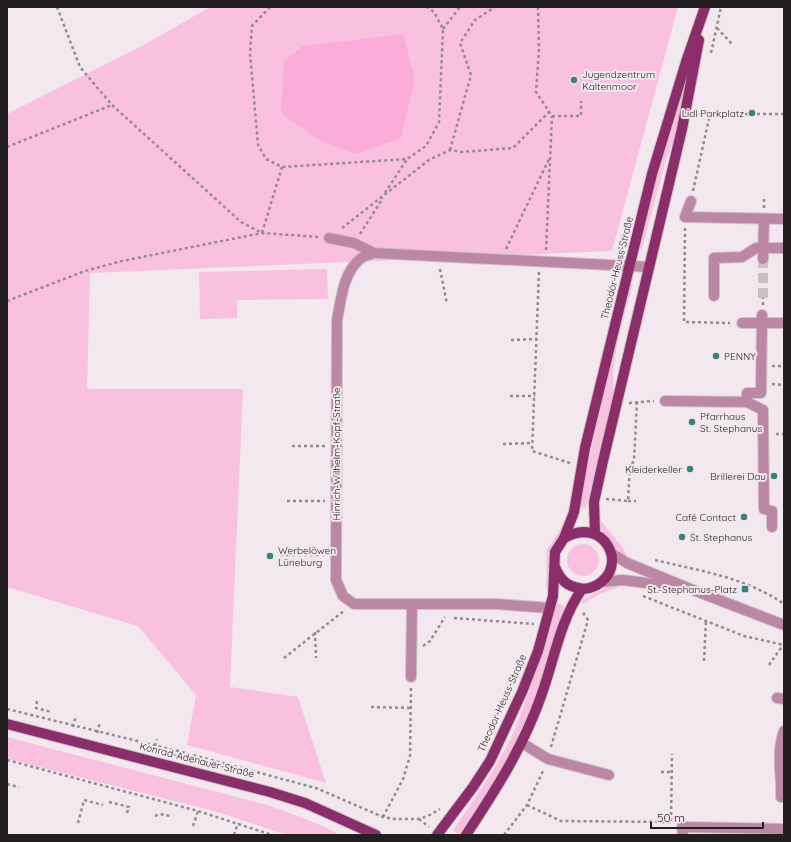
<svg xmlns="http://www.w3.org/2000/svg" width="791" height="842" viewBox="0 0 791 842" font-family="Quicksand,sans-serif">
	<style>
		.green { fill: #fac0e0 }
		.water { fill: #fbacd9 }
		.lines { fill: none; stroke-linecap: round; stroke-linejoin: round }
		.minor-tunnel { stroke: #c9c0c4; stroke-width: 10; stroke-dasharray: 10 5; stroke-linecap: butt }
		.minor-casing { stroke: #cdc4c8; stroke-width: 12 }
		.major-casing { stroke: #cdc4c8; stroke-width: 12 }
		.path { stroke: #938c8f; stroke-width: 2.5; stroke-dasharray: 3 3; stroke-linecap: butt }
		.minor { stroke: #bb87a4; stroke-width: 10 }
		.major { stroke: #8a2d68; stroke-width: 10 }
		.poi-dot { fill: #3a817b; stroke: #f2e8ed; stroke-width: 1.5 }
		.labels { text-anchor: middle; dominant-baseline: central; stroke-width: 4; stroke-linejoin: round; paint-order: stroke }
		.poi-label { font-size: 10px; fill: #231f21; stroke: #f2e8ed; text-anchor: start }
		.street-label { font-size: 10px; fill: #231f21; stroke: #f2e8ed }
	</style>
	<rect width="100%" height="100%" fill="#f2e8ed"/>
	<g class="green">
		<path d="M 210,7 L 678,7 L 612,251 L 90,273 L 87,389 L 243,389 L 230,687 L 298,697 L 326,783 L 187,745 L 196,695 L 138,626 L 7,587 L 7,114 L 142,46 Z"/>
		<path d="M 699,28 L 678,128 L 666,160 L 642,249 L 639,249 L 642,224 Z"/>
		<path d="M 327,269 L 328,299 L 237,300 L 237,318 L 200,319 L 199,272 Z"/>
		<path d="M 628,283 L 633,284 C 624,318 610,357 614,393 L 586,508 L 579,507 Z"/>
		<path d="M 566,520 L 569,520 L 552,549 L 550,558 L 550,587 L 546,586 L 547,550 Z"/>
		<path d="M 598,521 L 601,521 L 623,548 L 627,557 L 624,557 C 618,551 598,530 598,521 Z"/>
		<circle cx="583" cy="560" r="16"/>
		<path d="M 619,584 L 618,587 L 599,594 L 583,604 L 581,600 L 607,587 Z"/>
		<path d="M 557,603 L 564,606 C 543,678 524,743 480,806 C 474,815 467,828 459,835 L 453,830 C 473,801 495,771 511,738 C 530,694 543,648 557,603 Z"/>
		<path d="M 7,737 L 271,806 L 323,826 L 340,835 L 287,835 L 214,811 L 20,762 L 7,758 Z"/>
	</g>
	<path class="water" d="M 403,34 L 415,79 L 401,138 L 356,154 L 317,139 L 281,113 L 284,61 L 303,46 Z"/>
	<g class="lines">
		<path class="minor-tunnel" d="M 763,298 L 763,259"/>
		<defs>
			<g id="minor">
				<path d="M 691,201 L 685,217 L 784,219"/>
				<path d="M 329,238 L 354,243 L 374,253 L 649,267"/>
				<path d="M 374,253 C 370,255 363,256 360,259 C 343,273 341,300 337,320 L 336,580 L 343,596 L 354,604 L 496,604 L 550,608"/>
				<path d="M 763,259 L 764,219"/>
				<path d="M 714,296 L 714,258 L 742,257 L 756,248 L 784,248"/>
				<path d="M 742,323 L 784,323"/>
				<path d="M 665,401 L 747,402 L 763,410 L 764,509 L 772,511 L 772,527"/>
				<path d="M 747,402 L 747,393 L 761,393 L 762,315"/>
				<path d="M 611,553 L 627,563 L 688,588 L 784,625"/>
				<path d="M 601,582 L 623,580 L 677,587"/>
				<path d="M 411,677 L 412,604"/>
				<path d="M 777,698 L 784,699"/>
				<path d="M 522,743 L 548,759 L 609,775"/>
				<path d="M 781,797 C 782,774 776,753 784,731"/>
				<path d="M 683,835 L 682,827 L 784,829"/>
			</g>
			<g id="major">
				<path d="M 595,534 L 594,502 L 603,461 L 682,129 L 699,40"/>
				<path d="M 555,567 C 560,579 566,586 579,588 C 585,590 591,588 597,585 C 630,566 604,515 564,538"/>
				<path d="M 7,724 L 270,792 L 305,803 L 376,835"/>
				<path d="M 437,835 L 473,787 L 490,761 L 522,692 L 538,651 L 553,596 L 555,552 L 564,538 L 574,512 L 585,448 L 652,174 L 686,62 L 705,7"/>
				<path d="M 466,835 C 495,791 522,749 540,699 C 554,662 559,622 582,589"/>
			</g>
		</defs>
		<use href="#minor" class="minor-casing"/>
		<use href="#major" class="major-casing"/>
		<g class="path">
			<path d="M 57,7 L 80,67 L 112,105 L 241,222 L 262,233 L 282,167"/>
			<path d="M 270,7 L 252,26 L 250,53 L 258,145 L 266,159 L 282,167 L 407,159 L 426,146 L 439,122 L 443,29 L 434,12 L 427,7"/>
			<path d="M 538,7 L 539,49 L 536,92 L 552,116 L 581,116 L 581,101"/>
			<path d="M 717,28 L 733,45"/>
			<path d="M 443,29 L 460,7"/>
			<path d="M 711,53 L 721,7"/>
			<path d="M 697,114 L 784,114"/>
			<path d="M 7,147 L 112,105"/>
			<path d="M 450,150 L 471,75 L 460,43 L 475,20 L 495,7"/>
			<path d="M 693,191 L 710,114"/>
			<path d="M 385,193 L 407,159"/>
			<path d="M 764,208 L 764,199"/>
			<path d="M 342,228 L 429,160 L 450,150 L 461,152 L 513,148 L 549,112"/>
			<path d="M 685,228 L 684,322 L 730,323"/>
			<path d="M 360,234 L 383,198"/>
			<path d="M 506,249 L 549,159"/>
			<path d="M 546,250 L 552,116"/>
			<path d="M 618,255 L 623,232"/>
			<path d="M 440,269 L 447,304"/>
			<path d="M 539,272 L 532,451 L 570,463"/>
			<path d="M 7,301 L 85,271 L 122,261 L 262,233 L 319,237"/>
			<path d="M 763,305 L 763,298"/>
			<path d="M 605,307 L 612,277"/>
			<path d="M 511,340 L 537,339"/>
			<path d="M 772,366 L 784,366"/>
			<path d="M 772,384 L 784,385"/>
			<path d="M 510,396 L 535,396"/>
			<path d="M 629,403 L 654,401"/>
			<path d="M 776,434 L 784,434"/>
			<path d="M 503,444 L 532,443"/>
			<path d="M 292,446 L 325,446"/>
			<path d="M 606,499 L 628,501 L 630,466 L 634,461 L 637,401"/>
			<path d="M 287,501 L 325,501"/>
			<path d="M 628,501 L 636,501"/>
			<path d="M 280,555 L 324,555"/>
			<path d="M 655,560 C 700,571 745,577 784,604"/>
			<path d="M 643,596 L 744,636 L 784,645"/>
			<path d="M 454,618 L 534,624"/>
			<path d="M 315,632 L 316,658"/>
			<path d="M 423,646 L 430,641 L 445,617"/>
			<path d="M 284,658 L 345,610"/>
			<path d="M 704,661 L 706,620"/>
			<path d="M 769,665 L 783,645"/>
			<path d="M 37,701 L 36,708 L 52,712"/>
			<path d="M 371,707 L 411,708"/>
			<path d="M 7,709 L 178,751 L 316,788 L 383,817 L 395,819 L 418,819 L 428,816 L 440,809"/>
			<path d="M 73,727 L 76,716"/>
			<path d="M 97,733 L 100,722"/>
			<path d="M 155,746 L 157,739"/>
			<path d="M 551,747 L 588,620 L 582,611"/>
			<path d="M 7,760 L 198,811 L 272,835"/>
			<path d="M 661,772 L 671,772"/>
			<path d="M 7,784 L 19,787"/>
			<path d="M 109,802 L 129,807 L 127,813"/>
			<path d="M 527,805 L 561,821 L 673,822"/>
			<path d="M 155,816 L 160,814 L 170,816"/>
			<path d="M 383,817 L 403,779 L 410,756 L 411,688"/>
			<path d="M 419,819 L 429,827"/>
			<path d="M 671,821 L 672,754"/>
			<path d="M 78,823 L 84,800 L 103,805"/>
			<path d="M 193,826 L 198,811"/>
			<path d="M 234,835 L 238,823"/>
			<path d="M 504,835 L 527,805 L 544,769"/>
		</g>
		<use href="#minor" class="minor"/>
		<use href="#major" class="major"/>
	</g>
	<g class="poi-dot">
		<circle cx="574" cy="80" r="4"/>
		<circle cx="752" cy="113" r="4"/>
		<circle cx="716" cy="356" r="4"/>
		<circle cx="692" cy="422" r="4"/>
		<circle cx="690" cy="469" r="4"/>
		<circle cx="774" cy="476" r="4"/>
		<circle cx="744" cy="517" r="4"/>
		<circle cx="682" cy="537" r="4"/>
		<circle cx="270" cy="556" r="4"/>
		<rect x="741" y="585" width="8" height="8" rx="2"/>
	</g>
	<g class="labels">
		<g class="poi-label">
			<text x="582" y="74">Jugendzentrum<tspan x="582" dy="12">Kaltenmoor</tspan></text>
			<text x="744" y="113" text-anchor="end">Lidl Parkplatz</text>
			<text x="724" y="356">PENNY</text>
			<text x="700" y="416">Pfarrhaus<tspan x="700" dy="12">St. Stephanus</tspan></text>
			<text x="682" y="469" text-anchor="end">Kleiderkeller</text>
			<text x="766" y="476" text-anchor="end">Brillerei Dau</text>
			<text x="736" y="517" text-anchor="end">Café Contact</text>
			<text x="690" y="537">St. Stephanus</text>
			<text x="278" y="550">Werbelöwen<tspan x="278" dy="12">Lüneburg</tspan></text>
			<text x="737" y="589" text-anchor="end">St.-Stephanus-Platz</text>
		</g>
		<g class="street-label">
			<text transform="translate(617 268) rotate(-76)">Theodor-Heuss-Straße</text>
			<text transform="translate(336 454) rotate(-90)">Hinrich-Wilhelm-Kopf-Straße</text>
			<text transform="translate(502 703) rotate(-66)">Theodor-Heuss-Straße</text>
			<text transform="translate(197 760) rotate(14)">Konrad-Adenauer-Straße</text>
		</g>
	</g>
	<rect width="791" height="842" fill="none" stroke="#231f21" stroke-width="16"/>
	<path d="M651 822v6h112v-6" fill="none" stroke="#231f21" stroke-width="2"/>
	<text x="657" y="822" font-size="12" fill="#231f21" stroke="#f2e8ed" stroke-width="3" paint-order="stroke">50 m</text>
</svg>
